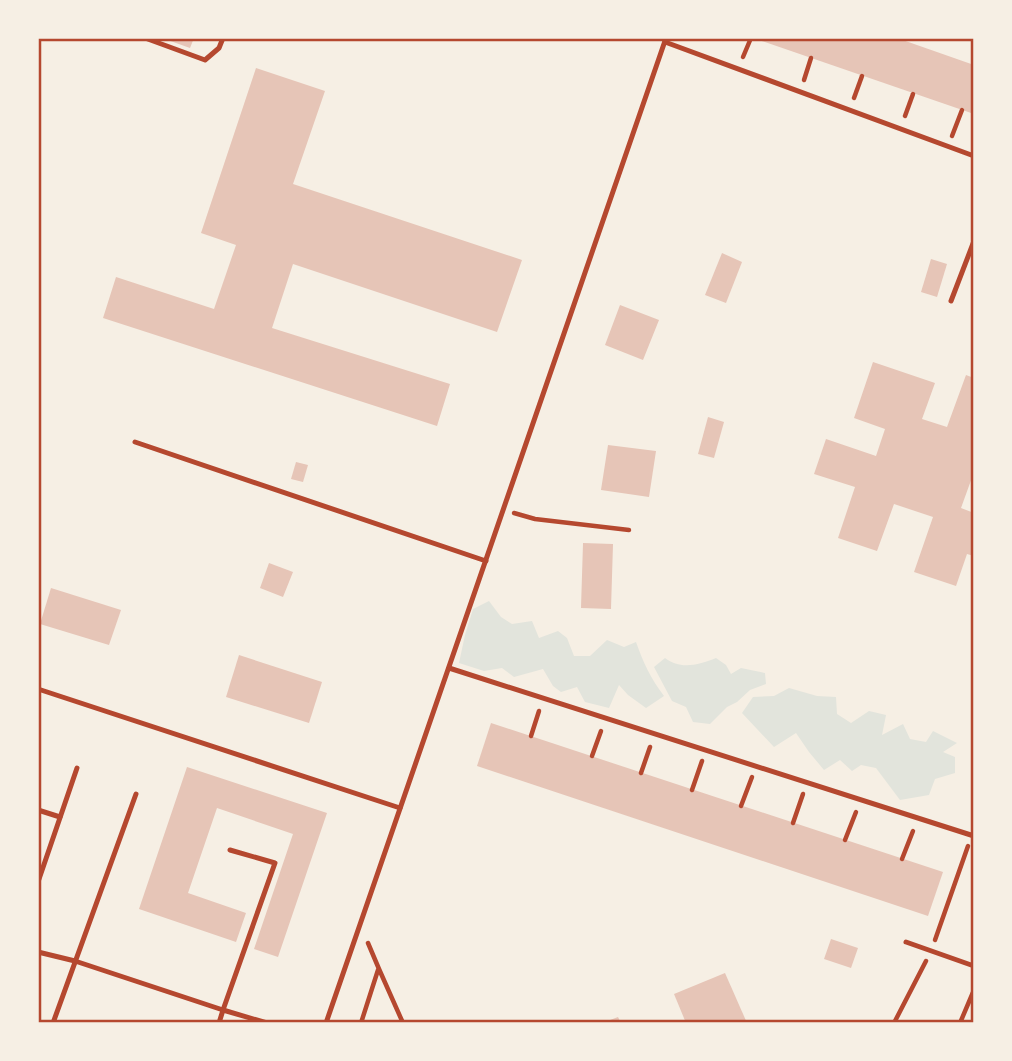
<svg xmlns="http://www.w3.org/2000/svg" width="1012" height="1061" viewBox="0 0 1012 1061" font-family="'Open Sans',sans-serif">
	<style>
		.green { fill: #e2e4dc }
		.building { fill: #e6c5b7 }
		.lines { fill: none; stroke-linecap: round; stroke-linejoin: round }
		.path { stroke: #b5482f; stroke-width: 4.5 }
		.service { stroke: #b5482f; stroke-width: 5 }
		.neatline { fill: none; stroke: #b5482f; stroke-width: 2.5 }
	</style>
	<rect width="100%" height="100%" fill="#f6efe4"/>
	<g class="green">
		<path d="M 489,601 L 501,617 L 512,624 L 532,621 L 539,638 L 558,631 L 567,638 L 574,656 L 590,656 L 607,640 L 624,647 L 636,642 C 643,662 651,679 664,696 L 646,708 L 628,695 L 619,685 L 609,708 L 585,702 L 577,687 L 561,692 L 553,686 L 543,669 L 514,677 L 502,668 L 484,671 L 459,663 L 465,635 L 473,609 Z"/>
		<path d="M 665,658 C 680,670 699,665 716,658 L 726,665 L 731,674 L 741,668 L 765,673 L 766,684 L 750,690 L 737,702 L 727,707 L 710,724 L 693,722 L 686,707 L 672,701 L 654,667 Z"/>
		<path d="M 789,688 L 817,696 L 836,697 L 837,714 L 851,723 L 869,711 L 886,715 L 882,735 L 903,724 L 910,739 L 926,742 L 933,731 L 957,743 L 943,752 L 955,757 L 955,773 L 935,779 L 929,795 L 900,800 L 876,768 L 861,765 L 852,771 L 840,760 L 824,770 L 809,752 L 796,733 L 774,747 L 742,713 L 753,697 L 774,696 Z"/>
	</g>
	<g class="building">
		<path d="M 162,38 L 194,38 L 190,48 Z"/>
		<path d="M 897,38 L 974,65 L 974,114 L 756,39 Z"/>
		<path d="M 256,68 L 325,91 L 293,184 L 522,260 L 497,332 L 293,264 L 272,328 L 450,384 L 437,426 L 103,318 L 116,277 L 214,309 L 236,245 L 201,233 Z"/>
		<path d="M 722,253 L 742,262 L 726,303 L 705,295 Z"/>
		<path d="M 931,259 L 947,264 L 937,297 L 921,292 Z"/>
		<path d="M 620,305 L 659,320 L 643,360 L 605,345 Z"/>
		<path d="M 873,362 L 935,383 L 922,419 L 947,427 L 966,375 L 974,378 L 974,472 L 961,508 L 974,513 L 974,556 L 967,554 L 956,586 L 914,572 L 933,517 L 894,504 L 877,551 L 838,538 L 855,487 L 814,474 L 826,439 L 876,456 L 885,429 L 854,418 Z"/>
		<path d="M 708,417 L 724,422 L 714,458 L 698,454 Z"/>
		<path d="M 608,445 L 656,451 L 649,497 L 601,490 Z"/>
		<path d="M 296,462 L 308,465 L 303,482 L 291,479 Z"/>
		<path d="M 583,543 L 613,544 L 611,609 L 581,608 Z"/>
		<path d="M 269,563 L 293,572 L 283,597 L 260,588 Z"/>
		<path d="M 51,588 L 121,610 L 109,645 L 40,624 Z"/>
		<path d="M 239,655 L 322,682 L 309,723 L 226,697 Z"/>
		<path d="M 491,723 L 943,872 L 928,916 L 477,766 Z"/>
		<path d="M 187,767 L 327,813 L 278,957 L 254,949 L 293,834 L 217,808 L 188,893 L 246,913 L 236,942 L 139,909 Z"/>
		<path d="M 831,939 L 858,948 L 851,968 L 824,959 Z"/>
		<path d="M 725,973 L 747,1023 L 686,1023 L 674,994 Z"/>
		<path d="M 618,1017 L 621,1023 L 605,1023 L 605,1022 Z"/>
	</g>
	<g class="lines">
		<g class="path">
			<path d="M 743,57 L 751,38"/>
			<path d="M 804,80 L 811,58"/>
			<path d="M 854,98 L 862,76"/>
			<path d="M 905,116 L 913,94"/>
			<path d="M 952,136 L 962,110"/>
			<path d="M 514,513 L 535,519 L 629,530"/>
			<path d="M 531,736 L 539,711"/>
			<path d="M 592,756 L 601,731"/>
			<path d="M 641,773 L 650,747"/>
			<path d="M 692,790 L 702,761"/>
			<path d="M 741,806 L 752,777"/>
			<path d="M 793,823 L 803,794"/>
			<path d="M 845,840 L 856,812"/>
			<path d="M 902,859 L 913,831"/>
			<path d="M 935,940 L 968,846"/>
			<path d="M 368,943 L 379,969 L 403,1023"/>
			<path d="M 361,1023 L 378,970"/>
			<path d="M 894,1023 L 926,961"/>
			<path d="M 960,1023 L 974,990"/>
		</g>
		<g class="service">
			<path d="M 145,38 L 205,60 L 219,48 L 223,38"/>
			<path d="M 665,42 L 974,156"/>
			<path d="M 951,301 L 974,241"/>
			<path d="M 135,442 L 486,561"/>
			<path d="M 449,668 L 974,836"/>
			<path d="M 38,689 L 400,808"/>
			<path d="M 38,810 L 60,817"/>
			<path d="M 38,882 L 77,768"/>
			<path d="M 906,942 L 974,966"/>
			<path d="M 38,952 L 75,961 L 223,1010 L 275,863 L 230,850"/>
			<path d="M 53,1023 L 136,794"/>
			<path d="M 219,1023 L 223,1010 L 267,1023"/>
			<path d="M 326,1023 L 666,38"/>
		</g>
	</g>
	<rect width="1012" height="1061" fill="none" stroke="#f6efe4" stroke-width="80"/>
	<rect x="40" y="40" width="932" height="981" class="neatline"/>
</svg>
